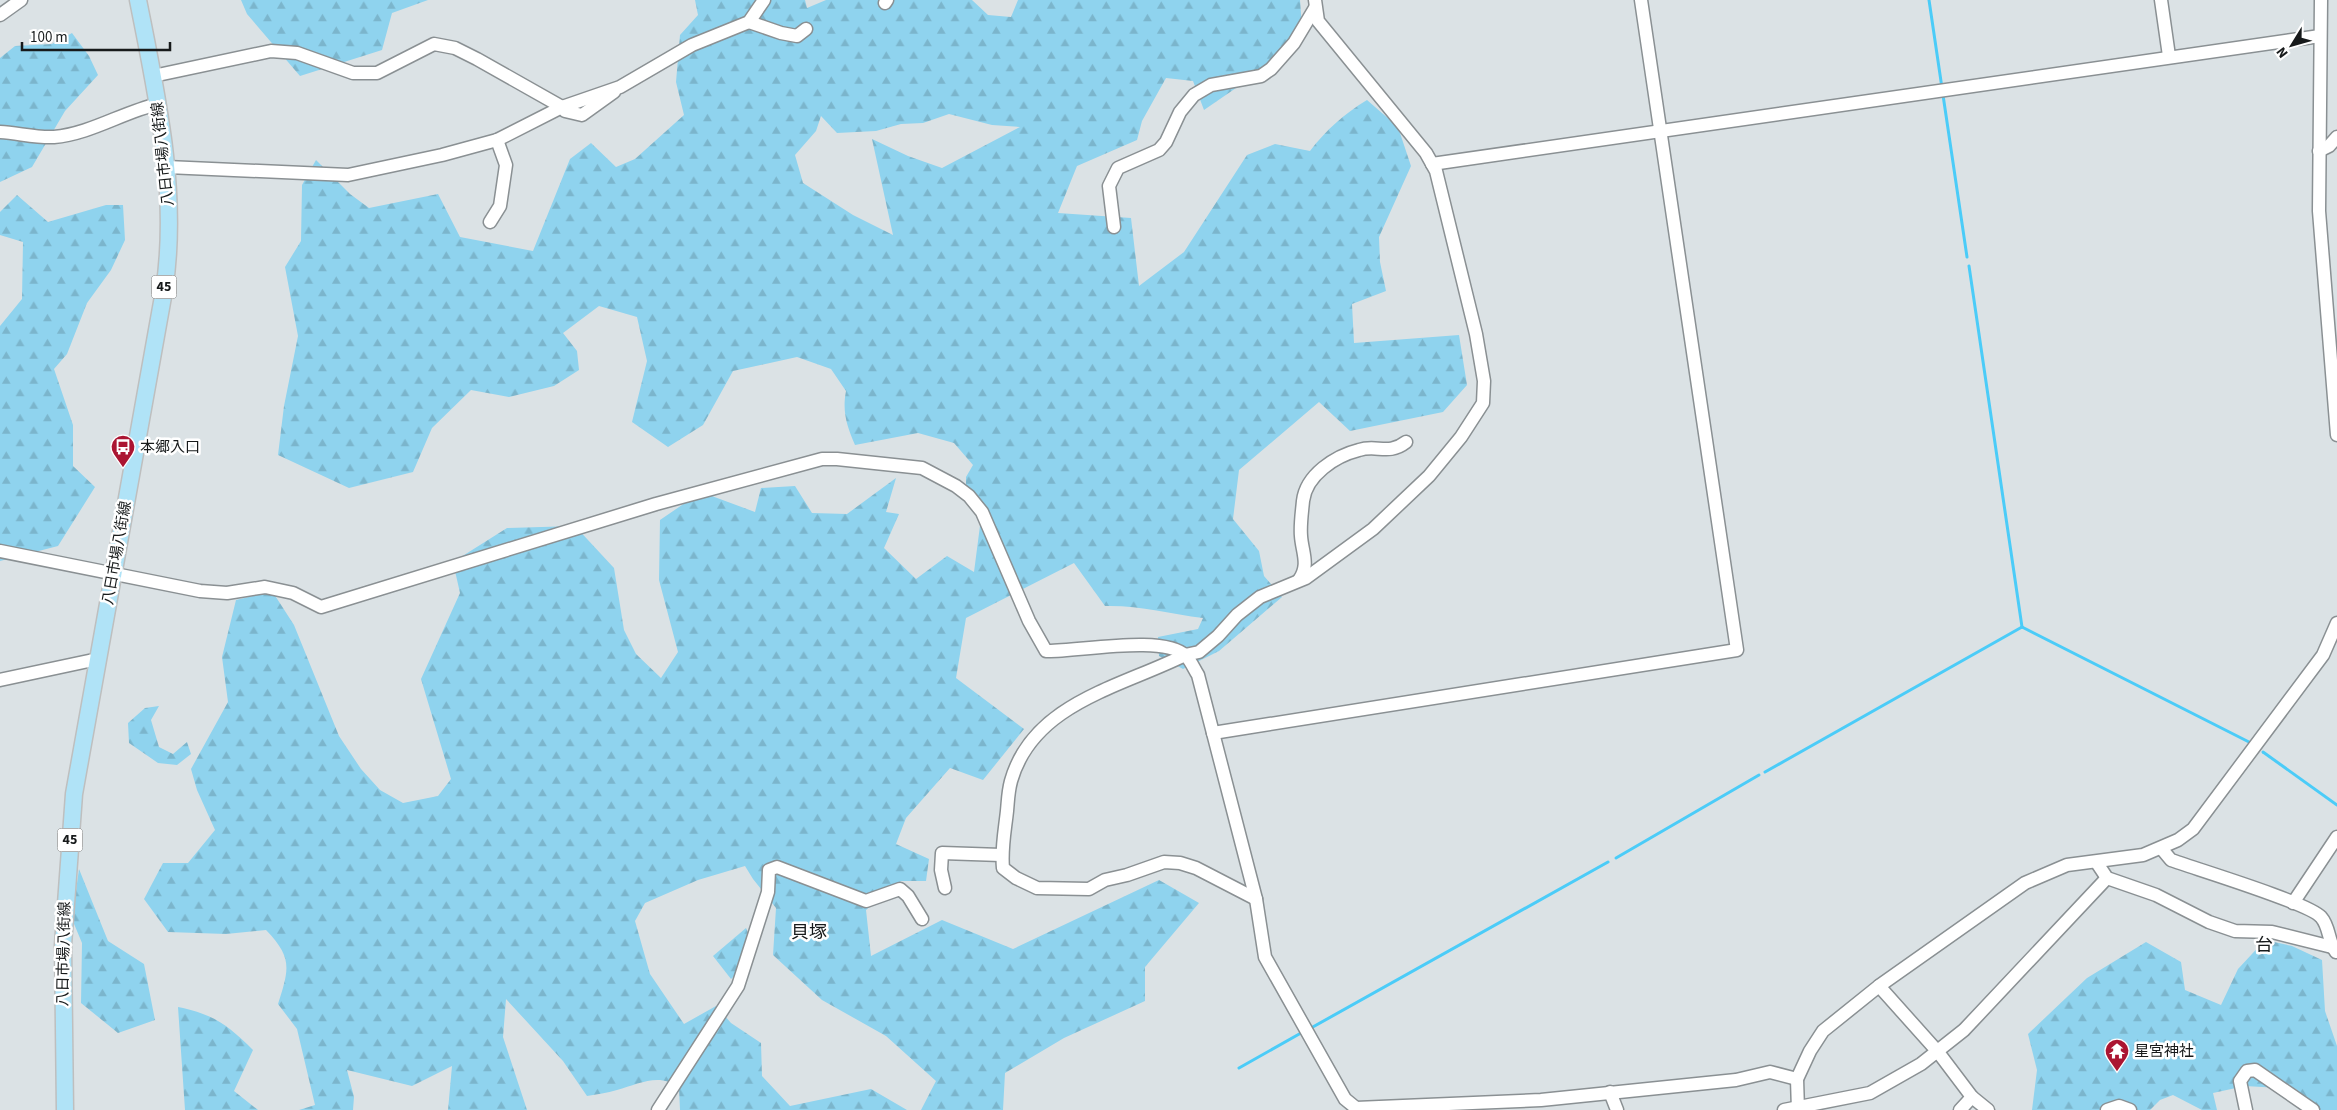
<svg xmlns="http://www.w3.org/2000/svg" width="2337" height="1110" viewBox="0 0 2337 1110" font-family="'Source Sans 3','Noto Sans JP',sans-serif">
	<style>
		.forest { fill: url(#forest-firs); fill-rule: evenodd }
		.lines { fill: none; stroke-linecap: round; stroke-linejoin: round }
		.stream { stroke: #4bccf8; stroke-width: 3 }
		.minor-casing { stroke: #8a9093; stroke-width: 15 }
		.major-casing { stroke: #bebfbf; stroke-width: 19 }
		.minor { stroke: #fff; stroke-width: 12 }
		.major { stroke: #b0e3f7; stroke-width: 16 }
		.labels { text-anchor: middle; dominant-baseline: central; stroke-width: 5; stroke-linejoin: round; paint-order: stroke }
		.shield { fill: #fff; stroke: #5d5f5f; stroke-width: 1 }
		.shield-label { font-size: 14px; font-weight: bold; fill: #171a1b }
		.street-label { font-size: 15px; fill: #171a1b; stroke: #fff }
		.poi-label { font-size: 15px; fill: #171a1b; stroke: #fff; text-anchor: start }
		.quarter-label { font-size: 18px; fill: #171a1b; stroke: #fff }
	</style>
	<defs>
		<pattern id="forest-firs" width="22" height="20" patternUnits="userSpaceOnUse" patternTransform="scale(1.25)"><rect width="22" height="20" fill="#8fd3ee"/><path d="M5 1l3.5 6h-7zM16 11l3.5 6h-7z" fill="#7bb5cc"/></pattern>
	</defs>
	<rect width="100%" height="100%" fill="#dbe2e5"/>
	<g class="forest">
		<path d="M 241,0 L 428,0 L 392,13 L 382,50 L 300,76 L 247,14 Z"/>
		<path d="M 695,0 L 805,0 L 807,8 L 826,0 L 972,0 L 988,15 L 1011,17 L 1018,0 L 1300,0 L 1303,42 L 1204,110 L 1193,81 L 1166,78 L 1142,121 L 1137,140 L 1077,166 L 1058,213 L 1131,218 L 1139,286 L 1184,252 L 1247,155 L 1275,144 L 1310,151 C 1326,130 1344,114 1367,100 L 1398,127 L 1411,166 L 1379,237 L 1380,262 L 1386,291 L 1352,304 L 1354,343 L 1459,335 L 1467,385 L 1443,412 L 1350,431 L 1319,402 L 1239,470 L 1233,519 L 1259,551 L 1264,576 L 1282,597 L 1219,651 L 1183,669 L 1159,656 L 1158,637 L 1198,629 L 1203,618 C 1170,614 1138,605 1105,606 L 1074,563 L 966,618 L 956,678 L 1024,729 L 983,780 L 950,768 L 906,818 L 896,844 L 929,859 L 926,881 L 901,881 L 866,910 L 871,956 L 942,920 L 1013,949 L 1159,880 L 1199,903 L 1145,967 L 1145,1001 L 1064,1038 L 1005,1073 L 1003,1110 L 921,1110 L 936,1081 L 886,1036 L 822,1000 L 773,955 L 776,908 L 753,879 L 745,866 L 698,880 L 645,903 L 635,921 L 650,974 L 684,1024 L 716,1006 L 731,1023 L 761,1043 L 762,1076 L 790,1106 L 871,1089 L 907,1110 L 680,1110 L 679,1088 C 660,1072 639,1084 617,1090 C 607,1093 597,1094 587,1096 L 563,1061 L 506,999 L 503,1037 L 527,1110 L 448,1110 L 452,1066 L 412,1086 L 347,1070 L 354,1097 L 353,1110 L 299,1110 L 315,1105 L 297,1029 L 278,1004 C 289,969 293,958 266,930 L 226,934 L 168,932 L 144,899 L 163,863 L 188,863 L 215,830 L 197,790 L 191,769 L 228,702 L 222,657 L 236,600 L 261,594 L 274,594 L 294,625 L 339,736 L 361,769 L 380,790 L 403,803 L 438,796 L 451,779 L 421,679 L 460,593 L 453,562 L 507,528 L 575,526 L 614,568 L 624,630 L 636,654 L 661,678 L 678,652 L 659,580 L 660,520 L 701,492 L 755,512 L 761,488 L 795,486 L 812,513 L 847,514 L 896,478 L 886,512 L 899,514 L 884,548 L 916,579 L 947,556 L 974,572 L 981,518 L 966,500 L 966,477 L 973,465 L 954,443 L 918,433 L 855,445 C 847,426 842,412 846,391 L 831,369 L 797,357 L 733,371 L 703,425 L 668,447 L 632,422 L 647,361 L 637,317 L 599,306 L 563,333 L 577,351 L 579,370 L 554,386 L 509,397 L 471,390 L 432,428 L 413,472 L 349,488 L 278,455 L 284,406 L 298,336 L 285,267 L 301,241 L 302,185 L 316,160 L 350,194 L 369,208 L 438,194 L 460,237 L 533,251 L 570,159 L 591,143 L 616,167 L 635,159 L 684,115 L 676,82 L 680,35 L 698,15 ZM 949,114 L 992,125 L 1020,127 L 942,168 L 908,156 L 872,139 L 893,235 L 853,215 L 803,183 L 795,155 L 816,131 L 821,116 L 837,133 L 876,131 L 901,124 L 923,123 Z"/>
		<path d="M 72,33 L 89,56 L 98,75 L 65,111 L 32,167 L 0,182 L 0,58 L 15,46 L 52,44 Z"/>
		<path d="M 17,195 L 48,222 L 106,205 L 123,205 L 125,240 L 111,270 L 87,303 L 67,354 L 54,369 L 73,425 L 73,466 L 95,487 L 58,546 L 0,561 L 0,326 L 22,299 L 23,242 L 0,235 L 0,212 Z"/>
		<path d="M 159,706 L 151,720 L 159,747 L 173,754 L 187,742 L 191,754 L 177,765 L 158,763 L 129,743 L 128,723 L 145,708 Z"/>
		<path d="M 79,869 L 108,941 L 144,964 L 155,1020 L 118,1033 L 81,1003 L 82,943 L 72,919 Z"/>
		<path d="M 746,928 L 756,951 L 750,962 L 731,979 L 713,956 Z"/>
		<path d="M 2265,940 L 2292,946 L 2322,960 L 2325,1011 L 2337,1046 L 2337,1110 L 2316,1110 L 2296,1089 L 2245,1086 L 2213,1093 L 2217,1110 L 2202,1110 L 2173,1095 L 2160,1100 L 2150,1110 L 2032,1110 L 2037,1070 L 2028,1034 L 2087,978 L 2146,942 L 2181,962 L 2185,990 L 2221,1005 L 2238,969 Z"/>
		<path d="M 178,1007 C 213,1014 228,1025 253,1050 L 234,1091 L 258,1110 L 185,1110 Z"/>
	</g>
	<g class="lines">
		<g class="stream">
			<path d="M 1929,0 L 1942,88"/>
			<path d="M 1943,95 L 1967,257"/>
			<path d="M 1969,266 L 2022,627"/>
			<path d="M 2022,627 L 2249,742"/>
			<path d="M 2263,752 L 2337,805"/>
			<path d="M 1765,772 L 2022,627"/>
			<path d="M 1616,858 L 1759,775"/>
			<path d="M 1311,1028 L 1608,862"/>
			<path d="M 1239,1068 L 1301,1033"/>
		</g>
		<defs>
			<g id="minor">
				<path d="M 2161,0 L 2169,56"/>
				<path d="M 2321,0 L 2319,211 L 2337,435"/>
				<path d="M 885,3 L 887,0"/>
				<path d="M 0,15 L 21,0"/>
				<path d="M 749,22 L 781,33 L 797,36 L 806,29"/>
				<path d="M 153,76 L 271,51 L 297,53 L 353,73 L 377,73 L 434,44 L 455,48 L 477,59 L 562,107 L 565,111 L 582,115 L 614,92"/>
				<path d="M 0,132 C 18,133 36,138 54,137 C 90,134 123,112 158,104"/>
				<path d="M 2319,151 L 2329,146 L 2337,137"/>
				<path d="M 1432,164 L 2320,36"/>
				<path d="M 167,167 L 348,175 L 442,155 L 497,140 L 562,107 L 620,87 L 692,45 L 749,22 L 764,0"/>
				<path d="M 490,222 L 500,206 L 506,165 L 497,140"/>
				<path d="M 1114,227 L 1109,186 L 1118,168 L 1159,150 L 1166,142 L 1180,112 L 1194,95 L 1211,85 L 1261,76 L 1271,69 L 1294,43 L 1315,8"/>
				<path d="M 0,551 L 200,591 L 227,593 L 265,587 L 293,593 L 321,607 L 656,504 L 822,459 L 837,459 L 922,468 L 956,486 L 969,496 L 982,512 L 1029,621 L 1046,651 C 1077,652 1164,634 1186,656 C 1191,661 1194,669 1198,675 L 1256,899 L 1265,957 L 1345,1099 L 1356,1108 L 1541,1100 L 1736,1080 L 1770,1072 L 1797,1079"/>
				<path d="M 1299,580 C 1310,565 1302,552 1301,536 C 1300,525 1302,512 1303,501 C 1306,475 1335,456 1359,450 C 1377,444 1388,456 1406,442"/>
				<path d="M 0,680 L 98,659"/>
				<path d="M 1213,733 L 1737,650 L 1641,0"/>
				<path d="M 2161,848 L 2171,860 C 2196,869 2309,903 2321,917 C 2330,927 2328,942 2336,952"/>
				<path d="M 2097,863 L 2107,878 L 2156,895 L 2209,922 L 2235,931 L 2272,932 L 2332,947"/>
				<path d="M 945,888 L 941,870 L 942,853 L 1001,855"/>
				<path d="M 1256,899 L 1196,868 L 1180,863 L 1164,862 L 1127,875 L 1105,880 L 1089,889 L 1037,888 L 1016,878 L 1003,868 C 1001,849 1005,830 1007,811 C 1008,801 1008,792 1011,781 C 1033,703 1121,687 1185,655 L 1199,652 L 1218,636 L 1237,615 L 1260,597 L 1306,578 L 1373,529 L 1429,476 L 1461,437 L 1483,403 L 1484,381 L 1476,334 L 1436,171 L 1426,153 L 1318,21 L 1315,0"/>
				<path d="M 2293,903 L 2337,837"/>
				<path d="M 1879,986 L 1938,1052 L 1972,1097 L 1988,1110"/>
				<path d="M 1610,1092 L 1617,1110"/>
				<path d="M 658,1110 L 738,986 L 768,892 L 769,870 L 777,867 L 866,901 L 900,889 L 908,896 L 922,919"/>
				<path d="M 1784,1110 L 1870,1093 L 1921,1064 L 1964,1030 L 2107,878"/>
				<path d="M 1798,1110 L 1797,1079 L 1810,1051 L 1823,1031 L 1879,986 L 2025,883 L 2067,865 L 2143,855 L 2178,840 L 2193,829 L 2323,655 L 2337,623"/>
				<path d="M 1960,1110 L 1972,1097"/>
				<path d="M 2107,1110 L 2119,1106 L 2130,1110"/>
				<path d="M 2246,1110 L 2240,1081 L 2247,1071 L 2255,1070 L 2313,1110"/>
			</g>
			<path id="major" d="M 65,1110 L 63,945 L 74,794 L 164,291 C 179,193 157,96 138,0"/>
		</defs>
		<use href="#minor" class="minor-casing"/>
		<use href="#major" class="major-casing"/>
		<use href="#minor" class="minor"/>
		<use href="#major" class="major"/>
	</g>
	<defs>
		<symbol id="bus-pin" viewBox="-11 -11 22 30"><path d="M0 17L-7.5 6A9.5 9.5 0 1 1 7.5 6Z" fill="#ab1532" stroke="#fff"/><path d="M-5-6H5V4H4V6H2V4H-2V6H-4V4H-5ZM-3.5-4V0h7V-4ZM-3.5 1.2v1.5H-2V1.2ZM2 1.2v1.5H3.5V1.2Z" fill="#fff"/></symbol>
		<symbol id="temple-pin" viewBox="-11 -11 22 30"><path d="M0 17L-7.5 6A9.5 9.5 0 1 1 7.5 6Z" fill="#ab1532" stroke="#fff"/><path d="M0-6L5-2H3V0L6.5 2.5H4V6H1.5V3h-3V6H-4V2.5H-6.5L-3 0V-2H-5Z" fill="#fff"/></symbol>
	</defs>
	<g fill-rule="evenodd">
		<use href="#bus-pin" x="109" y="433" width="28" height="38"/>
		<use href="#temple-pin" x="2103" y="1037" width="28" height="38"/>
	</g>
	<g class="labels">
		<g class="shield">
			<rect x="151.5" y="275.5" width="25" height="23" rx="4"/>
			<rect x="57.5" y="828.5" width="25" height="23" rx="4"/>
		</g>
		<g class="shield-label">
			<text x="164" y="287">45</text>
			<text x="70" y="840">45</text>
		</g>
		<g class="street-label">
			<text transform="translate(163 154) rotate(-96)">八日市場八街線</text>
			<text transform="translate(117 553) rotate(-80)">八日市場八街線</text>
			<text transform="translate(64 954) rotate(-89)">八日市場八街線</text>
		</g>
		<g class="poi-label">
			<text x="140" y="447">本郷入口</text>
			<text x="2134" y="1051">星宮神社</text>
		</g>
		<g class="quarter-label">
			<text x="809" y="932">貝塚</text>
			<text x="2264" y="945">台</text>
		</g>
	</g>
	<g transform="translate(2292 45) rotate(233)" stroke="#ffffff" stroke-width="4" paint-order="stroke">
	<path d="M0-4L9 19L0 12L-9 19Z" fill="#171a1b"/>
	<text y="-8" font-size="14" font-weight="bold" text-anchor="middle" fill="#171a1b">N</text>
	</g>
	<path d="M22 42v8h148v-8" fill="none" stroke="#171a1b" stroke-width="2.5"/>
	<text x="30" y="42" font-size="15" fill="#171a1b" stroke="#ffffff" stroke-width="4" paint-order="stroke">100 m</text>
</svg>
